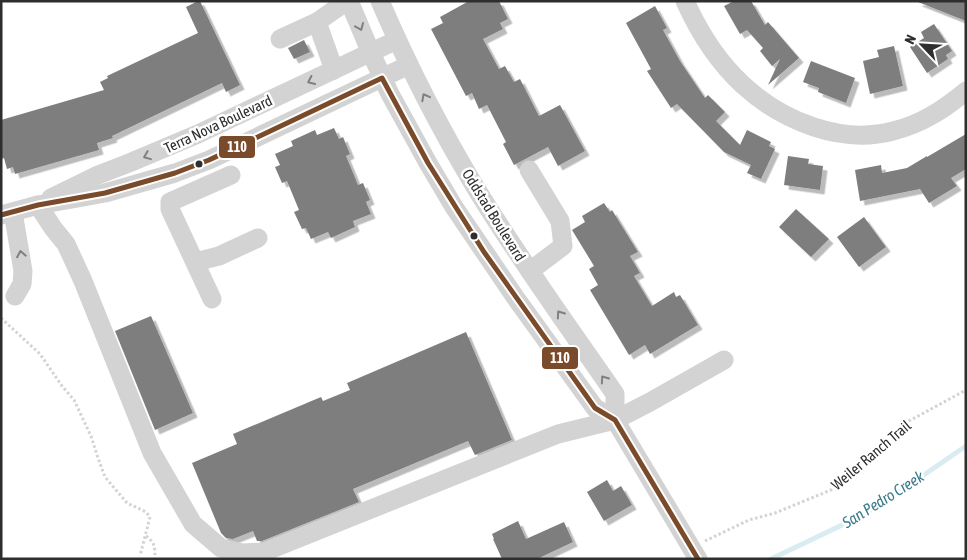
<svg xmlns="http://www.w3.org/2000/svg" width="967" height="560" viewBox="0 0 967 560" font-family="'Asap Condensed',sans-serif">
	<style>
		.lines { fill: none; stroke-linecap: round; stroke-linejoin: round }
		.stream { stroke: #d8ecf2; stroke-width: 5 }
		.building { fill: #7e7e7e; filter: url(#shadow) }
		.path { stroke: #d3d3d3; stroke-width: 3; stroke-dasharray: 2.5 2.5; stroke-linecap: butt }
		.minor { stroke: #d3d3d3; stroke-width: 19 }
		.bus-1-casing { stroke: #fff; stroke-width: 9 }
		.bus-1 { stroke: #7a4b2a; stroke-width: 5 }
		.oneway { stroke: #808080 }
		.bus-dot { fill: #2e2e2e; stroke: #fff; stroke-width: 2 }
		.labels { text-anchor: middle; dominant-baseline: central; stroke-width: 5; stroke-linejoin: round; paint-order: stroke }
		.street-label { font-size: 15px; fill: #2e2e2e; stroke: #fff }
		.water-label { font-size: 16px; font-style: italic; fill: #397a8b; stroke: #fff }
		.line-badge { stroke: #fff; stroke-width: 2 }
		.badge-label { font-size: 14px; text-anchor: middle; font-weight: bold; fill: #fff }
	</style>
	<defs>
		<filter id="shadow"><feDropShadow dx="4.5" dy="4.5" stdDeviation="0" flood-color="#0004"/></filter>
	</defs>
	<rect width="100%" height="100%" fill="#fff"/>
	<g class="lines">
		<path class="stream" d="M 771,559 L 863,515 L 902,490 L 966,446"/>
	</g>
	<g class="building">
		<path d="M 198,1 L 200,1 L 240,85 L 226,92 L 222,83 L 112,136 L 113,138 L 97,143 L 99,150 L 15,174 L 13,167 L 7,169 L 4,158 L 1,159 L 1,120 L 104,90 L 100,82 L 108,78 L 107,76 L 198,33 L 186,7 Z"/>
		<path d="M 469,1 L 499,1 L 508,19 L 500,23 L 503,29 L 483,39 L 499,69 L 505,66 L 514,82 L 520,79 L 539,116 L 560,105 L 585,151 L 558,166 L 548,147 L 514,165 L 503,144 L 506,142 L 487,105 L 479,109 L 472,93 L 466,96 L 431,29 L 443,23 L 440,17 Z"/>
		<path d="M 734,1 L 751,1 L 765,25 L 768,22 L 799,58 L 768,85 L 780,59 L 772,66 L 760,51 L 763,48 L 747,30 L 740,34 L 724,6 Z"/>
		<path d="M 918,1 L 966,1 L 966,21 L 918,2 Z"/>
		<path d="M 655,6 L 667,28 L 663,30 L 680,61 L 705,98 L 708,95 L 725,112 L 716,121 L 740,145 L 747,130 L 771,142 L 769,146 L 775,149 L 761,179 L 747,173 L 751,165 L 724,152 L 677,104 L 671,108 L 647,71 L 651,69 L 626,23 Z"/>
		<path d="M 934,24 L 952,51 L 946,55 L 948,59 L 927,73 L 910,47 L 924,38 L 921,32 Z"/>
		<path d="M 304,40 L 310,52 L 294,59 L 288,48 Z"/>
		<path d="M 894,46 L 903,86 L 870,94 L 863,61 L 879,57 L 877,50 Z"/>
		<path d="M 811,61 L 855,78 L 846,103 L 818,92 L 819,88 L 803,82 Z"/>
		<path d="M 334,128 L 339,139 L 343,137 L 350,154 L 346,156 L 358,185 L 363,183 L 370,200 L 366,202 L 371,214 L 353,221 L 355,227 L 331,238 L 328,232 L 311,239 L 306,228 L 302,229 L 294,212 L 299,210 L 287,181 L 282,183 L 275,167 L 280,165 L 275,154 L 293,146 L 291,141 L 315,130 L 317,135 Z"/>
		<path d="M 966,134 L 966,169 L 951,178 L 957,186 L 929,203 L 920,189 L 860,201 L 855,170 L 881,165 L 882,173 L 907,168 L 927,156 L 927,157 Z"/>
		<path d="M 788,156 L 809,159 L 808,164 L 823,166 L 820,190 L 784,185 Z"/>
		<path d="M 604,203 L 610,212 L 612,210 L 638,252 L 630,256 L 640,273 L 634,276 L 652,306 L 674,292 L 676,297 L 680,295 L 698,325 L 650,354 L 645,345 L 629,355 L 590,290 L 598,285 L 589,269 L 594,266 L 572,230 L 585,222 L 582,216 Z"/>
		<path d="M 796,209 L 829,239 L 811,257 L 779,227 Z"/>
		<path d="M 864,217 L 886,247 L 859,267 L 837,237 Z"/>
		<path d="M 151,316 L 193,413 L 155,430 L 115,331 Z"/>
		<path d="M 466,332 L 512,440 L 475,455 L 468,441 L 353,489 L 359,502 L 262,541 L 257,541 L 253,531 L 233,539 L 226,538 L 221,533 L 192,463 L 237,444 L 233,434 L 321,397 L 323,401 L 350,390 L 347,383 Z"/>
		<path d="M 607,480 L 613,491 L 621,486 L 632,505 L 604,521 L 587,492 Z"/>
		<path d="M 518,521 L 526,539 L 564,522 L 573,542 L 537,559 L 502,559 L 493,539 L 494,539 L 492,534 Z"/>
	</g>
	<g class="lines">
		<g class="path">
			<path d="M 1,318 L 40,354 L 62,386 L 74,400 L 91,436 L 98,458 L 105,477 L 127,503 L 146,512 L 150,517 L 140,556"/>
			<path d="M 146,536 C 155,543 155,547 155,559"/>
			<path d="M 705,541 L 749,520 L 775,513 L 831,490 L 909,421 L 966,390"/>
		</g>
		<g class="minor">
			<path d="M 349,1 L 371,53 L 390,94 L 428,163 L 454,207 L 515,297 L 595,408 L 615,420"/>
			<path d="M 380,1 C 408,66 440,129 477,190 C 520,260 568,326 615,394 L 615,420 L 698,559"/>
			<path d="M 685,1 C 699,32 718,62 743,85 C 782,121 841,145 893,131 C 922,124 944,109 966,91"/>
			<path d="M 280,39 L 317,22"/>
			<path d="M 334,70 L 317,22 L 347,1"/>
			<path d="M 529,170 L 560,221 L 563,246 L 530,271"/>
			<path d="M 51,198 L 98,175 L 129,163 L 198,134 L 397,40"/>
			<path d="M 38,205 L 53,228 L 66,244 L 83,281 L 152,453 L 193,524 L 221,548 L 242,553 L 264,552 L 558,434 L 615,420 L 650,402 L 724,360"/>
			<path d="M 13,212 L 23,271 L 22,284 L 15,296"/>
			<path d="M 1,215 L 38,205 L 78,198 L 105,193 L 175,173 L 209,160 L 409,65"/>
			<path d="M 195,262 L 219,256 L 258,238"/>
			<path d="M 212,299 L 170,209 L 170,202 L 231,175"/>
		</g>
		<defs>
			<path id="bus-1" d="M 1,215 L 38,205 L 105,193 L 175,173 L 209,160 L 382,78 L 428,163 L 484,252 L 595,408 L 615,420 L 698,559"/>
		</defs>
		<use href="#bus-1" class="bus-1-casing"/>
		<use href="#bus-1" class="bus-1"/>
	</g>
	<defs><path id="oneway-chevron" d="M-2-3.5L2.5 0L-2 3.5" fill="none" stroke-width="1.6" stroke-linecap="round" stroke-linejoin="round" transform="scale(1.25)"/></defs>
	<g class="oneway">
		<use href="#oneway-chevron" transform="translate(360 27) rotate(67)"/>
		<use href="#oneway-chevron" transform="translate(311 81) rotate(155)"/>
		<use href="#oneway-chevron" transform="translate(425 97) rotate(-118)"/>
		<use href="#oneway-chevron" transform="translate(147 156) rotate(158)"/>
		<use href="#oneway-chevron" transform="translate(21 254) rotate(-100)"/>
		<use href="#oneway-chevron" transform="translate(560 314) rotate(-125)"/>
		<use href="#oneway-chevron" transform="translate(604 379) rotate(-125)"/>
	</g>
	<g class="bus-dot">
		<circle cx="199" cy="164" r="4.5"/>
		<circle cx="474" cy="236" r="4.5"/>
	</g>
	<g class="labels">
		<g class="street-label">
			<text transform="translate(218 124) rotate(-25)">Terra Nova Boulevard</text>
			<text transform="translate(494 215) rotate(58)">Oddstad Boulevard</text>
			<text transform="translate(871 455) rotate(-40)">Weiler Ranch Trail</text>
		</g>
		<g class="water-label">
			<text transform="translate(883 499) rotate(-32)">San Pedro Creek</text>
		</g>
	</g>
	<g class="line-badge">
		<rect x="218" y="135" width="38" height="24" rx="5" fill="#7a4b2a"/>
		<rect x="541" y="346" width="38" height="24" rx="5" fill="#7a4b2a"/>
	</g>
	<g class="badge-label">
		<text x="237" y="152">110</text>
		<text x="560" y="363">110</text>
	</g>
	<rect width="967" height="560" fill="none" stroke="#2e2e2e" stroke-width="5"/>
	<g transform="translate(922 45) rotate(295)" stroke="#ffffff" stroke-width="4" paint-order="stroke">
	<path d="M0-4L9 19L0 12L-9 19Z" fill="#2e2e2e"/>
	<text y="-8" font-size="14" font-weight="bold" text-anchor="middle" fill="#2e2e2e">N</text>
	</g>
</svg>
